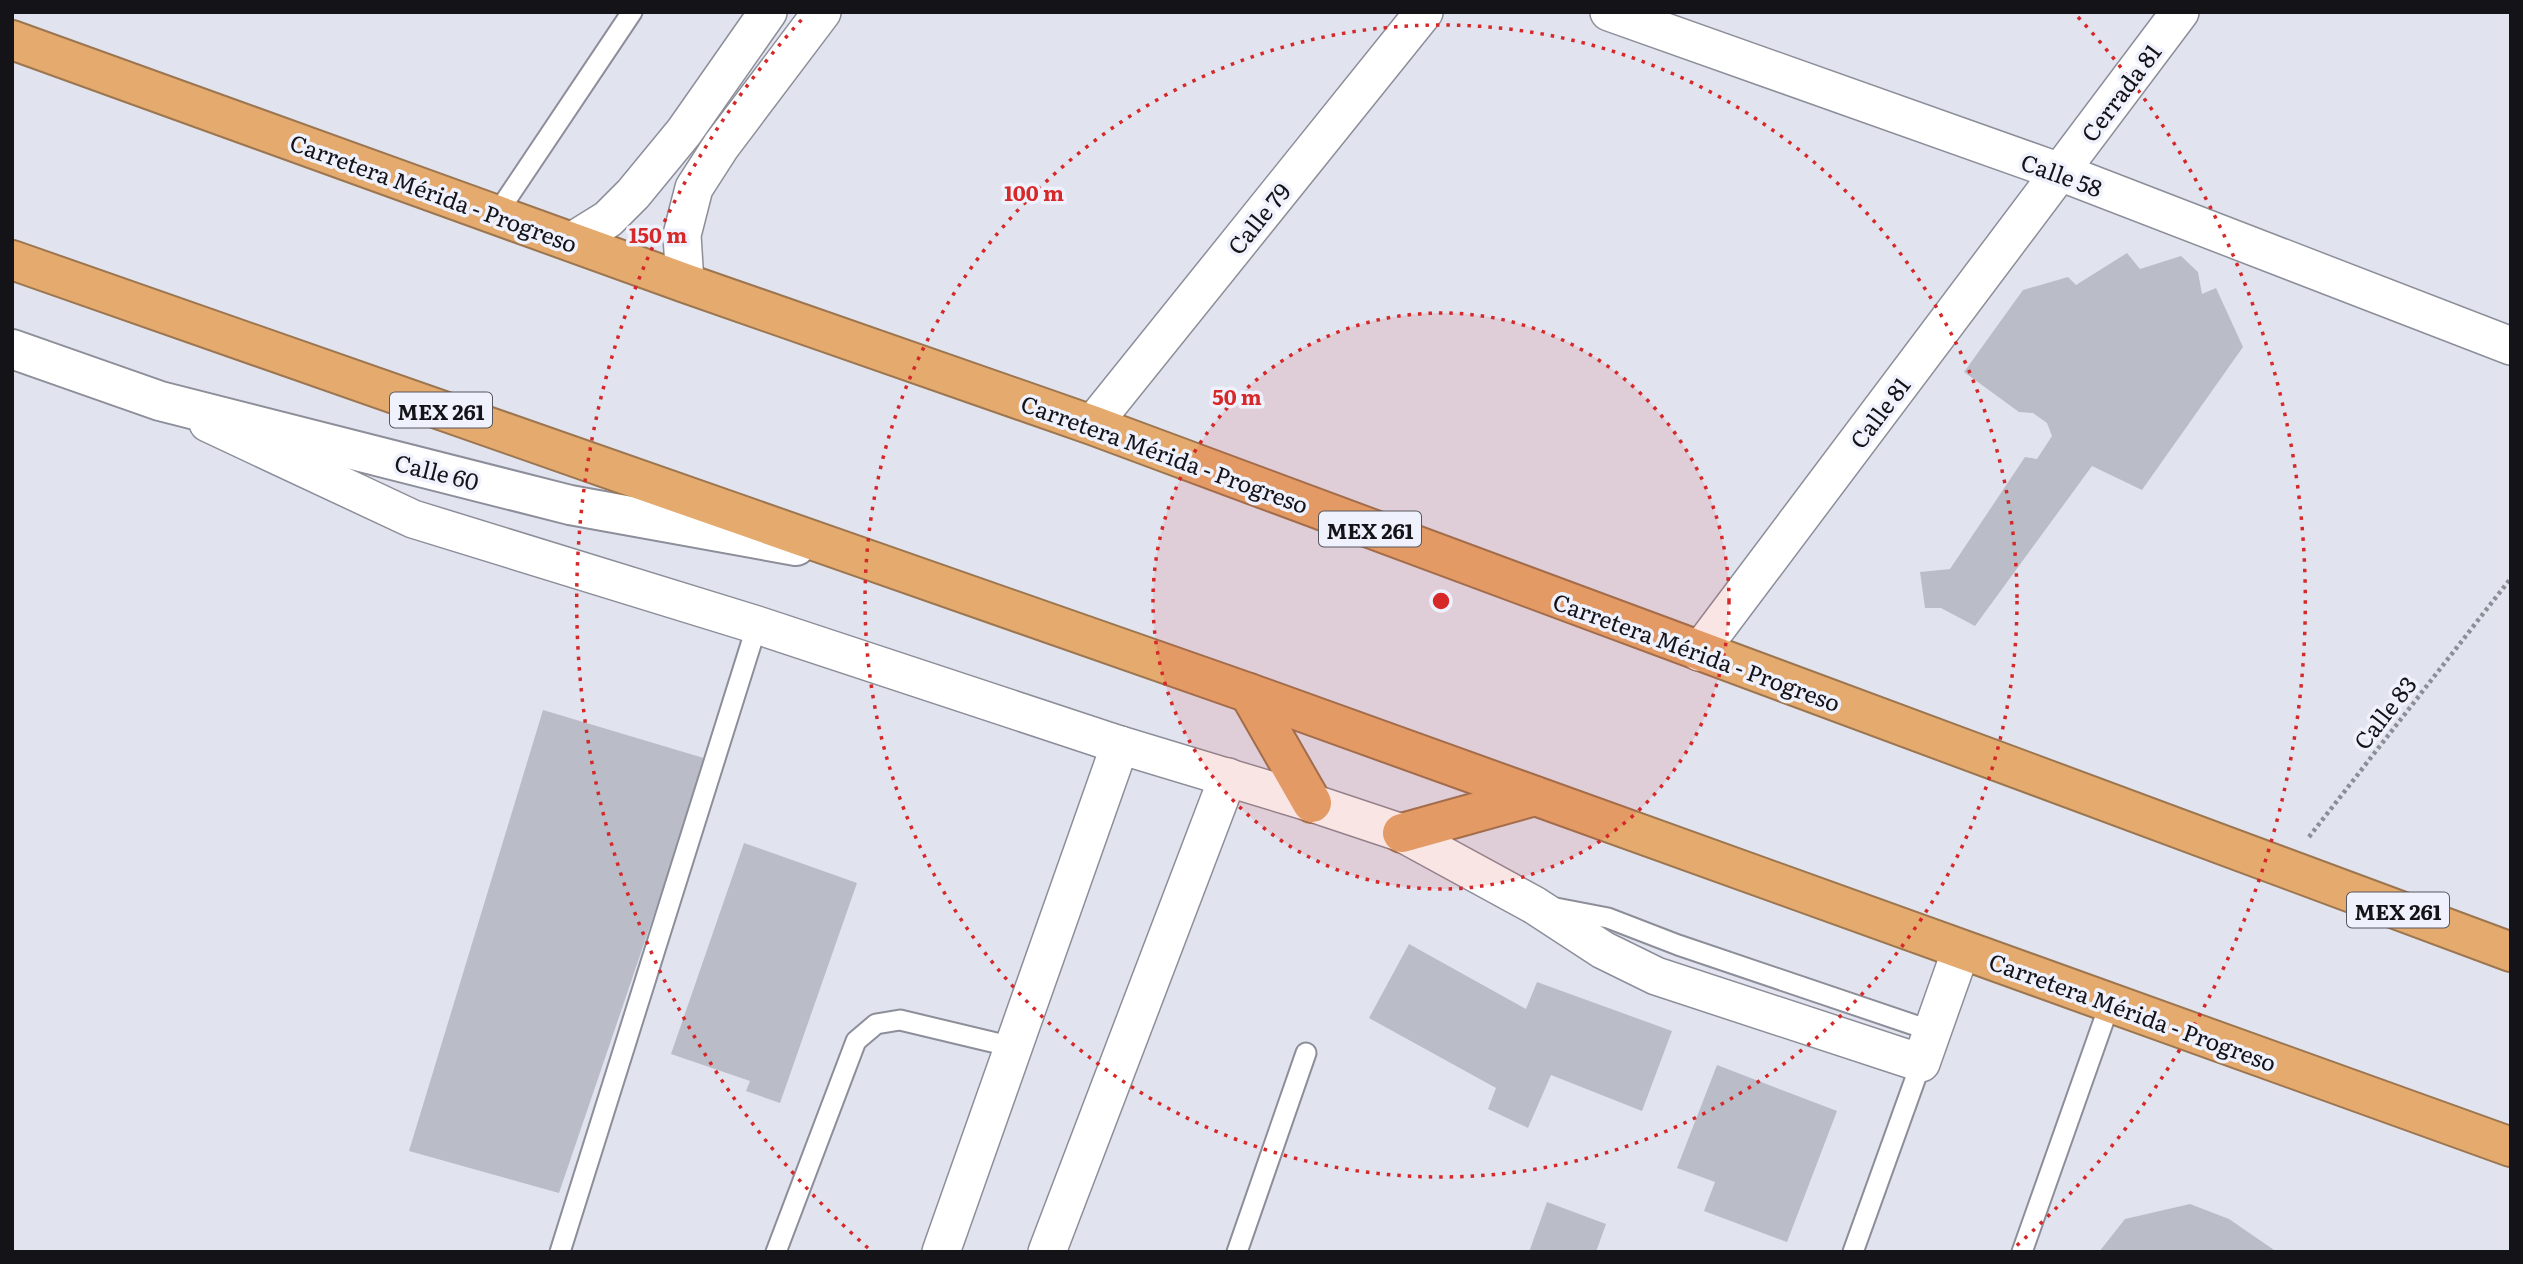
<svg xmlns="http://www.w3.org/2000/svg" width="2523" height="1264" viewBox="0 0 2523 1264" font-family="Literata,serif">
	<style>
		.building { fill: #babdc8 }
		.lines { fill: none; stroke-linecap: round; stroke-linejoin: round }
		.lane-casing { stroke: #8c8e99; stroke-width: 23 }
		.street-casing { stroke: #8c8e99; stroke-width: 40 }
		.secondary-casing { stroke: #8c8e99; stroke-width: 42 }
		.highway-casing { stroke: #9c7650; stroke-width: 42 }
		.path { stroke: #8c8e96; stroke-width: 4.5; stroke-dasharray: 3.5 3.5; stroke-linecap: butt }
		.lane { stroke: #fff; stroke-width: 19 }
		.street { stroke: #fff; stroke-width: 37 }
		.secondary { stroke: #fff; stroke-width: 38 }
		.highway { stroke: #e5aa6e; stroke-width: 38 }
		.ring { fill: none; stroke: #d62828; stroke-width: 3.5; stroke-dasharray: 3.5 7 }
		.labels { text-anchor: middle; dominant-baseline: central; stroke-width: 7; stroke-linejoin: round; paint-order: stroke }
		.shield { fill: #eff1fd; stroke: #56565d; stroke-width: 2 }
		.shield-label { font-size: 21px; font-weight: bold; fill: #141418 }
		.street-label { font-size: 23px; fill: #141418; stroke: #eff1fd }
		.centre { fill: #d62828; stroke: #eff1fd; stroke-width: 3.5 }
		.ring-label { font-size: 21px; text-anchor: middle; font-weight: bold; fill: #d62828; stroke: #eff1fd; stroke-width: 7; stroke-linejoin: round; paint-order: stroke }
	</style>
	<rect width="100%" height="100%" fill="#e1e4ef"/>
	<g class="building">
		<path d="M 2127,253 L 2140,269 L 2181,256 L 2198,272 L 2202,294 L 2216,288 L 2243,347 L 2142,490 L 2092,466 L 1975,626 L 1941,608 L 1925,608 L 1920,572 L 1950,569 L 2025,457 L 2037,459 L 2052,436 L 2047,423 L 2033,413 L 2019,412 L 1964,372 L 2023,290 L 2068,277 L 2076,285 Z"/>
		<path d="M 543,710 L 707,759 L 559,1193 L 409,1151 Z"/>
		<path d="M 744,843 L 857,883 L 780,1103 L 746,1091 L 750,1081 L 671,1054 Z"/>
		<path d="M 1409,944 L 1526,1009 L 1537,982 L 1672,1031 L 1642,1111 L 1551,1075 L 1528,1128 L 1488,1109 L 1496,1088 L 1369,1018 Z"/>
		<path d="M 1717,1065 L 1837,1111 L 1787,1242 L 1704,1211 L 1715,1182 L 1677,1168 Z"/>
		<path d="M 1547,1202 L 1606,1224 L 1596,1252 L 1529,1252 Z"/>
		<path d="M 2190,1204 L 2229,1219 L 2277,1252 L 2099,1252 L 2125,1219 Z"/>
	</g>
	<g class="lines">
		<defs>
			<g id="lane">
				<path d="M 496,215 L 632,12"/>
				<path d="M 1556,908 L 1608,918 L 1678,945 L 1932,1031"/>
				<path d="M 560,1252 L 757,625"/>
				<path d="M 776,1252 L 856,1041 L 876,1024 L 900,1020 L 1013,1047"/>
				<path d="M 1237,1252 L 1306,1053"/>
				<path d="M 1853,1252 L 1921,1063"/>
				<path d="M 2022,1252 L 2110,1003"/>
			</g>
			<g id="street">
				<path d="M 1609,12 L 2060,172 L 2511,346"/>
				<path d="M 571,242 L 608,219 L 633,194 L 684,132 L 768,12"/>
				<path d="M 685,283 L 682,235 L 694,188 L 721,146 L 822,12"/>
				<path d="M 208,423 L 413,519 L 757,625 L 1120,745 L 1312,803 L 1402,833 L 1534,905 L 1603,950 L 1656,976 L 1921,1063 L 1961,950"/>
				<path d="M 1092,425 L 1424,12"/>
				<path d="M 1699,652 L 2180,12"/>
				<path d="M 941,1252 L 1120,745"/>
				<path d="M 1047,1252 L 1228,777"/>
			</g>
			<path id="secondary" d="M 12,349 L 160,401 L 570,505 L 796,546"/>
			<g id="highway">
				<path d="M 12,40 L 685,283 L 1092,425 L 2511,952"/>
				<path d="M 12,260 L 1249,693 L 2511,1147"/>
				<path d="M 1249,693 L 1312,803"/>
				<path d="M 1402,833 L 1535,796"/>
			</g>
		</defs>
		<use href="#lane" class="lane-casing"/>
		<use href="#street" class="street-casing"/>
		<use href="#secondary" class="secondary-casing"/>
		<use href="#highway" class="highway-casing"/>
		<path class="path" d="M 2309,837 L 2511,578"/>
		<use href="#lane" class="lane"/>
		<use href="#street" class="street"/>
		<use href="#secondary" class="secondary"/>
		<use href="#highway" class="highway"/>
	</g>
	<circle cx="1441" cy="601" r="288" fill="#d62828" fill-opacity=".12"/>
	<g class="ring">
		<circle cx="1441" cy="601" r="288"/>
		<circle cx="1441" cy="601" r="576"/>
		<path d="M868 1248A864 864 0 0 1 804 17M2078 17A864 864 0 0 1 2014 1248"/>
	</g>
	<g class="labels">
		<g class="shield">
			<rect x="390" y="392.5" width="102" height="35" rx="5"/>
			<rect x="1319" y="511.5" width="102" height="35" rx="5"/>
			<rect x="2347" y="892.5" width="102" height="35" rx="5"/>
		</g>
		<g class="shield-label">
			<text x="441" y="410">MEX 261</text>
			<text x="1370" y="529">MEX 261</text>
			<text x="2398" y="910">MEX 261</text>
		</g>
		<g class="street-label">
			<text transform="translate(2120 92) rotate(-53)">Cerrada 81</text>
			<text transform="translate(2062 174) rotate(20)">Calle 58</text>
			<text transform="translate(434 192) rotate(20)">Carretera Mérida - Progreso</text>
			<text transform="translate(1258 218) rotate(-51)">Calle 79</text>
			<text transform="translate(1879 412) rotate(-53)">Calle 81</text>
			<text transform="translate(1165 453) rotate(20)">Carretera Mérida - Progreso</text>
			<text transform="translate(437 471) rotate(14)">Calle 60</text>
			<text transform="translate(1697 651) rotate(20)">Carretera Mérida - Progreso</text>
			<text transform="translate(2384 712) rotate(-52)">Calle 83</text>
			<text transform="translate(2133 1011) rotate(20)">Carretera Mérida - Progreso</text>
		</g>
	</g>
	<circle cx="1441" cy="601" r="10" class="centre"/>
	<g class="ring-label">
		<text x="1034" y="201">100 m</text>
		<text x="658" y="243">150 m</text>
		<text x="1237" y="405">50 m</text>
	</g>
	<rect width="2523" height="1264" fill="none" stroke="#141418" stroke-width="28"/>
</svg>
